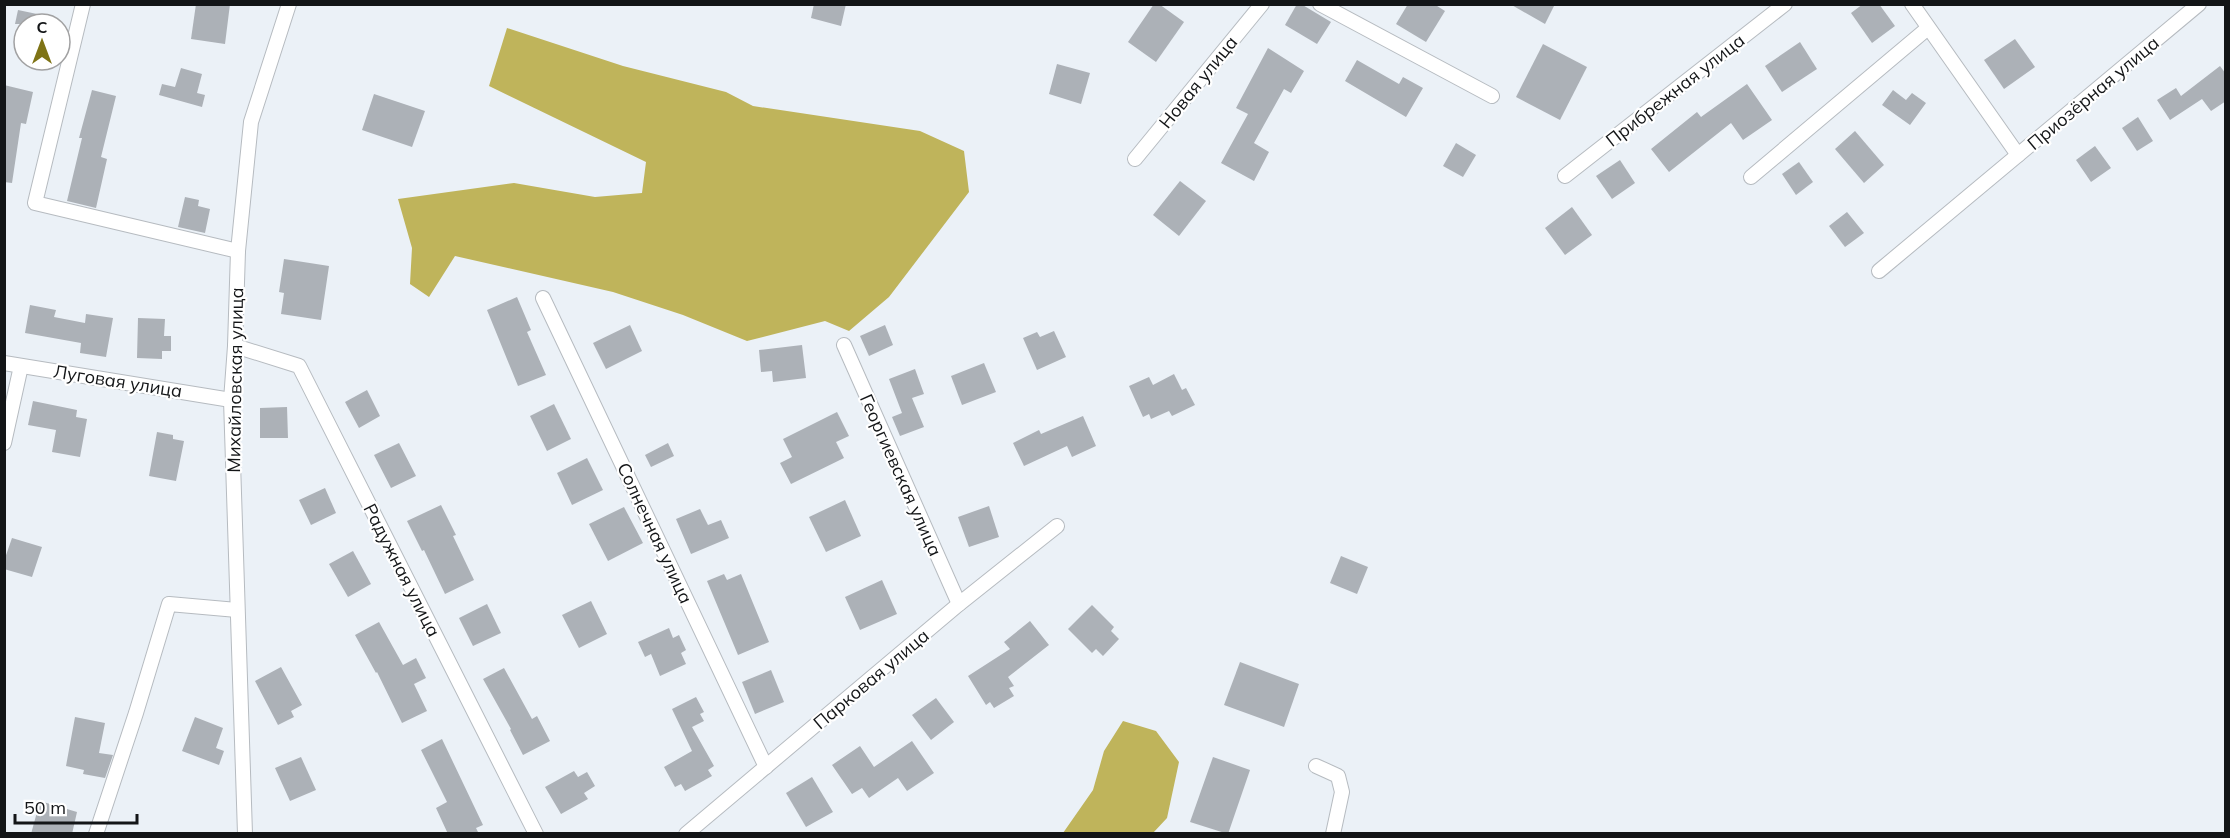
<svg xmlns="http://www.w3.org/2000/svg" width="2230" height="838" viewBox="0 0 2230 838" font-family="Mulish,sans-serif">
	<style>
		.forest { fill: #bfb45b }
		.building { fill: #acb1b7 }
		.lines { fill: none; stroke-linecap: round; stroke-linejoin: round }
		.street-casing { stroke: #b6bbc0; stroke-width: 16 }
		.street { stroke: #fff; stroke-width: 14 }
		.labels { text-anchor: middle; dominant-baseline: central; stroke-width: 4.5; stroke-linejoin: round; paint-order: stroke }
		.street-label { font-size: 18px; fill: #131517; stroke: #fff }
	</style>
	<rect width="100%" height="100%" fill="#ebf1f7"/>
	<g class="forest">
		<path d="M 507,28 L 623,66 L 726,92 L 753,106 L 920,131 L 964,151 L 969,192 L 889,297 L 849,331 L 825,321 L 747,341 L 683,315 L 613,292 L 455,256 L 429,297 L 410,284 L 412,248 L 398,199 L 514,183 L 595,197 L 642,193 L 646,162 L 489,86 Z"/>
		<path d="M 1123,721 L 1156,731 L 1179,762 L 1167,818 L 1153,833 L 1063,833 L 1093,790 L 1104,751 Z"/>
	</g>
	<g class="building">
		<path d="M 196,4 L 230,4 L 225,44 L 191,39 Z"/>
		<path d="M 814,4 L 846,4 L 841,26 L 811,18 Z"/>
		<path d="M 1154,4 L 1159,4 L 1184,22 L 1156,62 L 1128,42 Z"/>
		<path d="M 1297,4 L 1301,4 L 1331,22 L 1317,44 L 1285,25 Z"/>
		<path d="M 1408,4 L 1434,4 L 1445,11 L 1426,42 L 1396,24 Z"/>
		<path d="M 1510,4 L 1555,4 L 1545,24 Z"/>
		<path d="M 1863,4 L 1879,4 L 1895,26 L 1872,43 L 1851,13 Z"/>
		<path d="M 18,10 L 56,18 L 55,24 L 15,24 Z"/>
		<path d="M 2015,39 L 2035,67 L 2004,89 L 1984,60 Z"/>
		<path d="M 1800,42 L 1817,69 L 1782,92 L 1765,66 Z"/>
		<path d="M 1543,44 L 1587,67 L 1560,120 L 1516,97 Z"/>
		<path d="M 1268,48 L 1304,71 L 1291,93 L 1284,89 L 1254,143 L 1269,152 L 1254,181 L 1221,163 L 1248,114 L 1236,108 Z"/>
		<path d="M 1357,60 L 1399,84 L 1403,77 L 1423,88 L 1406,117 L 1345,81 Z"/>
		<path d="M 1057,64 L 1090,73 L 1081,104 L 1049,94 Z"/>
		<path d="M 2220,66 L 2226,74 L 2226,101 L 2211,111 L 2202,99 L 2170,120 L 2157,100 L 2176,88 L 2181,96 Z"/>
		<path d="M 181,68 L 202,74 L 197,93 L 205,95 L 202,107 L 159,95 L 162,84 L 175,87 Z"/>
		<path d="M 1747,84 L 1772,120 L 1743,140 L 1731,123 L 1669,172 L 1651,149 L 1697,112 L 1701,117 Z"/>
		<path d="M 4,85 L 33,92 L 26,124 L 21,123 L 12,183 L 4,182 Z"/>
		<path d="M 92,90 L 116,96 L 101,157 L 107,159 L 96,208 L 67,201 L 82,138 L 79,138 Z"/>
		<path d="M 1893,90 L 1906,100 L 1912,93 L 1926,103 L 1910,125 L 1882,105 Z"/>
		<path d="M 374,94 L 425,111 L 412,147 L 362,130 Z"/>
		<path d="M 2138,117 L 2153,141 L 2137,151 L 2122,128 Z"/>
		<path d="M 1855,131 L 1884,165 L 1864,183 L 1835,149 Z"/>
		<path d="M 1456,143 L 1476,155 L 1463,177 L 1443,166 Z"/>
		<path d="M 2095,146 L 2111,168 L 2091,182 L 2076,160 Z"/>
		<path d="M 1620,160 L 1635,183 L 1612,199 L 1596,176 Z"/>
		<path d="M 1799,162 L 1813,182 L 1796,195 L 1782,174 Z"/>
		<path d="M 1180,181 L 1206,201 L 1179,236 L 1153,215 Z"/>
		<path d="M 185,197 L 199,200 L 198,206 L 210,209 L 205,233 L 178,227 Z"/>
		<path d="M 1572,207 L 1592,235 L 1565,255 L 1545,228 Z"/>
		<path d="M 1847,212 L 1864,233 L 1845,247 L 1829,226 Z"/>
		<path d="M 284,259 L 329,266 L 321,320 L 281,314 L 284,293 L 279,292 Z"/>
		<path d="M 517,297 L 531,330 L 527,332 L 546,375 L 518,386 L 487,310 Z"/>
		<path d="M 30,305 L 56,310 L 54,317 L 85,323 L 86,314 L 113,318 L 106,357 L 80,353 L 81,343 L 25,333 Z"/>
		<path d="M 138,318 L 165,319 L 164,336 L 171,336 L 171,351 L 162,351 L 162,359 L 137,358 Z"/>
		<path d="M 630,325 L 642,351 L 606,369 L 593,343 Z"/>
		<path d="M 885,325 L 893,345 L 869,356 L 860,336 Z"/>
		<path d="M 1054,331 L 1066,357 L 1037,370 L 1023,338 L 1037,332 L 1040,337 Z"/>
		<path d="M 802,345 L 806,378 L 773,382 L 772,371 L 761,372 L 759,350 Z"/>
		<path d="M 984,363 L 996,392 L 962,405 L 951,376 Z"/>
		<path d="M 915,369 L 924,394 L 912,398 L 924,427 L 900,436 L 892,417 L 902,413 L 889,379 Z"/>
		<path d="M 1174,374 L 1182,390 L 1186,388 L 1195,405 L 1172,416 L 1169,411 L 1151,419 L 1149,414 L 1143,417 L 1129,386 L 1149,377 L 1153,385 Z"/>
		<path d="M 367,390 L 380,416 L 359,428 L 345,402 Z"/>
		<path d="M 33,401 L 77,410 L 76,417 L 87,419 L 80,457 L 52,452 L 56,430 L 28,425 Z"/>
		<path d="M 554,404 L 571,439 L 547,451 L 530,416 Z"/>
		<path d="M 287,407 L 288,438 L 260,438 L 260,408 Z"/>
		<path d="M 837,412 L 849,436 L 836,442 L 844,458 L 791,484 L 780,463 L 792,457 L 783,439 Z"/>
		<path d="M 1083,416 L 1096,446 L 1072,457 L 1067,446 L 1024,466 L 1013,443 L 1039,430 L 1041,434 Z"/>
		<path d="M 157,432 L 173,435 L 173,439 L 184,441 L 176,481 L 149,476 Z"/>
		<path d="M 399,443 L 416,476 L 391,488 L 374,455 Z"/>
		<path d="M 668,443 L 674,456 L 651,467 L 645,455 Z"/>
		<path d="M 587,458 L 603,490 L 572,505 L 557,473 Z"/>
		<path d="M 325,488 L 336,513 L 311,525 L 299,500 Z"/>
		<path d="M 845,500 L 861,536 L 826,552 L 809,517 Z"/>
		<path d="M 441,505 L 456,535 L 453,536 L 474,580 L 445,594 L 424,550 L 422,551 L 407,521 Z"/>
		<path d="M 989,506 L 999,537 L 969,547 L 958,517 Z"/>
		<path d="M 624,507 L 643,543 L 608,561 L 589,524 Z"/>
		<path d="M 700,509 L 708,525 L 721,520 L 729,538 L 691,554 L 676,519 Z"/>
		<path d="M 12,538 L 42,547 L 32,577 L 4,569 L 4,561 Z"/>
		<path d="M 353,551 L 371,584 L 348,597 L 329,564 Z"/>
		<path d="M 1341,556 L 1368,567 L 1357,594 L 1330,583 Z"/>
		<path d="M 724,574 L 727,580 L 741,574 L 769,642 L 738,655 L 707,581 Z"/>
		<path d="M 882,580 L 897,614 L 860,630 L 845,597 Z"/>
		<path d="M 591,601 L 607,634 L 579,648 L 562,615 Z"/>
		<path d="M 487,604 L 501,633 L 473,646 L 459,618 Z"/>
		<path d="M 1092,605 L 1114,627 L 1111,631 L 1119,639 L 1103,656 L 1096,649 L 1092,653 L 1068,629 Z"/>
		<path d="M 1030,621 L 1049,645 L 1008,677 L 1014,686 L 1009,688 L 1014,696 L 994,708 L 990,702 L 986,705 L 968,676 L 1010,649 L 1004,642 Z"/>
		<path d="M 379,622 L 403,665 L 416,658 L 426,678 L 414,684 L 427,711 L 402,723 L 377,672 L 376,673 L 355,635 Z"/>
		<path d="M 669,628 L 673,638 L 679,635 L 686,650 L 681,653 L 686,664 L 660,676 L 651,654 L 645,657 L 638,642 Z"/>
		<path d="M 1240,662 L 1299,684 L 1284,727 L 1224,705 Z"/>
		<path d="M 281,667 L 302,705 L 291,711 L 294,717 L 278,725 L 255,681 Z"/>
		<path d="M 504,668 L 532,719 L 537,716 L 550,741 L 523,755 L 510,730 L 511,729 L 483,679 Z"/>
		<path d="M 771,670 L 784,702 L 755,714 L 742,682 Z"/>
		<path d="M 696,697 L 704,712 L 700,714 L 704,721 L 692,727 L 714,766 L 708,770 L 712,776 L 685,791 L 681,784 L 675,787 L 664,767 L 692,751 L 672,709 Z"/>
		<path d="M 936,698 L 954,722 L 931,740 L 912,715 Z"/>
		<path d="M 75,717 L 105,723 L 99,753 L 113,755 L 105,778 L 83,774 L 84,770 L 66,766 Z"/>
		<path d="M 195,717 L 223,728 L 216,748 L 224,751 L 219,765 L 182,751 Z"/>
		<path d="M 442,739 L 483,825 L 476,828 L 479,834 L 448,834 L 436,808 L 447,802 L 421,750 Z"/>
		<path d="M 912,741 L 934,773 L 907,791 L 898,778 L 869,798 L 862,788 L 852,794 L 832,765 L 860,746 L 874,767 Z"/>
		<path d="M 301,757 L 316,790 L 290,801 L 275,768 Z"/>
		<path d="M 1213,757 L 1250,770 L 1228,834 L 1190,822 Z"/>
		<path d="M 574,771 L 578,777 L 587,772 L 595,786 L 584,793 L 588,799 L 561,814 L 545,787 Z"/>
		<path d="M 812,777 L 833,812 L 806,827 L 786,793 Z"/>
		<path d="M 40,801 L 77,812 L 72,834 L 31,834 Z"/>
	</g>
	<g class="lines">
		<defs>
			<g id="street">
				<path d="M 83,4 L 35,203 L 238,251"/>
				<path d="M 1320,4 L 1492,96"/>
				<path d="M 1912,4 L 2018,155"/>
				<path d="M 1135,159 L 1262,4"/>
				<path d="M 1565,176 L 1785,4"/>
				<path d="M 1751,177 L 1928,28"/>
				<path d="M 1879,271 L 2199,4"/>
				<path d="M 543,298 L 766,767"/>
				<path d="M 844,345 L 959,604"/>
				<path d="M 235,346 L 299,366 L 536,834"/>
				<path d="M 4,363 L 231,400"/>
				<path d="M 4,443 L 21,366"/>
				<path d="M 1316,766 L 1338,776 L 1342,792 L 1333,834"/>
				<path d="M 96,834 L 136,713 L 169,604 L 237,610"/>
				<path d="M 245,834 L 231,400 L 235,346 L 238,251 L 251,122 L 289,4"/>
				<path d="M 686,834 L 959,604 L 1057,526"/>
			</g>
		</defs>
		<use href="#street" class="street-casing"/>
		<use href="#street" class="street"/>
	</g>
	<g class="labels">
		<g class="street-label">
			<text transform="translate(1198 82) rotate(-51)">Новая улица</text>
			<text transform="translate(1675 90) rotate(-38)">Прибрежная улица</text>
			<text transform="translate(2093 93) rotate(-40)">Приозёрная улица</text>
			<text transform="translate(235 380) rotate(-89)">Михайловская улица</text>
			<text transform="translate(118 381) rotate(9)">Луговая улица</text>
			<text transform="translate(901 475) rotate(66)">Георгиевская улица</text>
			<text transform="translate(655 533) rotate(65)">Солнечная улица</text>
			<text transform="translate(402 570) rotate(63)">Радужная улица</text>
			<text transform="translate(871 679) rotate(-40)">Парковая улица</text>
		</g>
	</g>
	<rect width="2230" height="838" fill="none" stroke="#131517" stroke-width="12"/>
	<g transform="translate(42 42)"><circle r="28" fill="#ffffff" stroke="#a1a1a2" stroke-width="1.5"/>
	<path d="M0-4.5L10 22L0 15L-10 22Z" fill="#7e7315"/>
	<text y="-9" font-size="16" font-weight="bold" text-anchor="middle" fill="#131517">С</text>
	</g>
	<path d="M15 814v9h122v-9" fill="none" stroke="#131517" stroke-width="3"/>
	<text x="24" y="814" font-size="18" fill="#131517" stroke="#ffffff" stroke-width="4.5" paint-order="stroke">50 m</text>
</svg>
